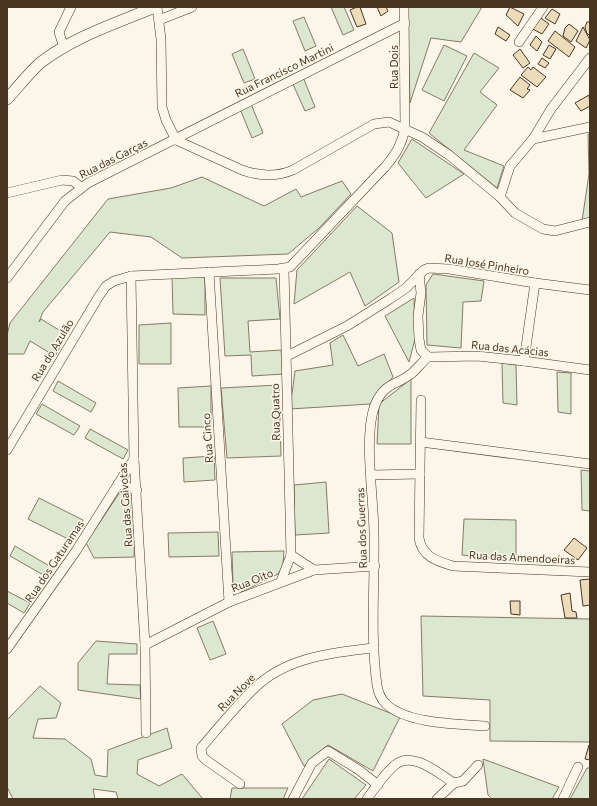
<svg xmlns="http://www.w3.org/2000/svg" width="597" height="806" viewBox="0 0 597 806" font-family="Commissioner,sans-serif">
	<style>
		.green { fill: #dce7d0; stroke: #887966 }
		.building { fill: #ecdcbc; stroke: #4a3520 }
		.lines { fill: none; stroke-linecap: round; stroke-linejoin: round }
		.minor-casing { stroke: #4a3520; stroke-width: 10 }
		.major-casing { stroke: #4a3520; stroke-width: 12 }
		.minor { stroke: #fbf6e9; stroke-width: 9 }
		.major { stroke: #fbf6e9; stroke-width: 11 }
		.labels { text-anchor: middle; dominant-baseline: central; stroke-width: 3; stroke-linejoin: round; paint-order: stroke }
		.street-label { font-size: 11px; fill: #4a3520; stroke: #fbf6e9 }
	</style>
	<rect width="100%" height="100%" fill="#fbf6e9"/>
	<g class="green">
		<path d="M 331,7 L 344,7 L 354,30 L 343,35 Z"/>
		<path d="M 407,7 L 482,7 L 461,42 L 431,38 L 410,103 Z"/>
		<path d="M 304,17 L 316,46 L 305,51 L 293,21 Z"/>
		<path d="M 444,45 L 467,56 L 444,101 L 422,90 Z"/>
		<path d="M 243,49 L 255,79 L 244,83 L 232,54 Z"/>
		<path d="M 474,53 L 499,68 L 480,92 L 497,105 L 464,150 L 504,166 L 497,188 L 429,133 Z"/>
		<path d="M 303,77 L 315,107 L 305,111 L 292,82 Z"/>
		<path d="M 251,104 L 263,133 L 252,138 L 240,109 Z"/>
		<path d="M 588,134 L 590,134 L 590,218 L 582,221 L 589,174 Z"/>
		<path d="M 412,139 L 464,174 L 426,198 L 398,163 Z"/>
		<path d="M 202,177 L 264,206 L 296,189 L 301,197 L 342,181 L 351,194 L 319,228 L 288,254 L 182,258 L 151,237 L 110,232 L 43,312 L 39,322 L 41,319 L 67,335 L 55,356 L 30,341 L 24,354 L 7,354 L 7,335 L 10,323 L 108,199 L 171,188 Z"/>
		<path d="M 357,206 L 392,233 L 399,282 L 365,306 L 350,272 L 294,304 L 297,270 Z"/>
		<path d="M 205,274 L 205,315 L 173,314 L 172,275 Z"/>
		<path d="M 433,274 L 484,281 L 481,301 L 463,302 L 461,348 L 427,345 L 426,285 Z"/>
		<path d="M 220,278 L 276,278 L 280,319 L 248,321 L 250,352 L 281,350 L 283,374 L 252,376 L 251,355 L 225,356 Z"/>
		<path d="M 414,298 L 415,339 L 409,362 L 385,316 Z"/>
		<path d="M 171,323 L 171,364 L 139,364 L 139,325 Z"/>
		<path d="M 343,335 L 358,366 L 384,354 L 393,377 L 370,404 L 290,409 L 295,371 L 333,365 L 330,343 Z"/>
		<path d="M 502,363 L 516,365 L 517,405 L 503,403 Z"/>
		<path d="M 557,372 L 571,373 L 571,414 L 558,412 Z"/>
		<path d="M 411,379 L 411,444 L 377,444 L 379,404 Z"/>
		<path d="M 58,381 L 96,403 L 91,412 L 53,391 Z"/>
		<path d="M 279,385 L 281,456 L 227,458 L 221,388 Z"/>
		<path d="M 211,386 L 211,427 L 179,427 L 178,388 Z"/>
		<path d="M 42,404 L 80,426 L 74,435 L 36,414 Z"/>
		<path d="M 90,429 L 128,450 L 123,459 L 85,438 Z"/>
		<path d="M 214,456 L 215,480 L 184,482 L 183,458 Z"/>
		<path d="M 581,470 L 590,471 L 590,511 L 582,510 Z"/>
		<path d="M 326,482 L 329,533 L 295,535 L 294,485 Z"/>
		<path d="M 120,492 L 136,497 L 134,557 L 94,558 L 86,543 Z"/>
		<path d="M 39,498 L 83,520 L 72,541 L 28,519 Z"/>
		<path d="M 464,519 L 516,520 L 516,561 L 462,555 Z"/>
		<path d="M 218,532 L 219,556 L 169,557 L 168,533 Z"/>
		<path d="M 15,546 L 53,568 L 47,577 L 10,556 Z"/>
		<path d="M 284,551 L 283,566 L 278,574 L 242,592 L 233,583 L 232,552 Z"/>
		<path d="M 7,591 L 30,603 L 24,613 L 7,603 Z"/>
		<path d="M 421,616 L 590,619 L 590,742 L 490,741 L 490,700 L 423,696 Z"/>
		<path d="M 213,621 L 226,654 L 210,660 L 197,628 Z"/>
		<path d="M 96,641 L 137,644 L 137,654 L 109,654 L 107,684 L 140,685 L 141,699 L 78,690 L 78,663 Z"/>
		<path d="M 40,686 L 61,703 L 56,718 L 38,719 L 33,738 L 65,739 L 91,759 L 95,775 L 107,777 L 108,750 L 167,728 L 172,748 L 138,760 L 137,774 L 159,786 L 182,774 L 203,799 L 118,799 L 116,792 L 93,789 L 95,799 L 13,799 L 7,787 L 7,720 Z"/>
		<path d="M 342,694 L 400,717 L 373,771 L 328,745 L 304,766 L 282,724 L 313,700 Z"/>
		<path d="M 329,759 L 366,785 L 354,799 L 302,799 Z"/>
		<path d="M 483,759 L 559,787 L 552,799 L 492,799 L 488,795 Z"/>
		<path d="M 587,768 L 590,768 L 590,799 L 570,799 Z"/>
		<path d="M 232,788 L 288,788 L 283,799 L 230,799 Z"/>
	</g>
	<g class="building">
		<path d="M 357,7 L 360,7 L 366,24 L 357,27 L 350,10 Z"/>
		<path d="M 377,7 L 386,7 L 388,11 L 381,16 Z"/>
		<path d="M 510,7 L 524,14 L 518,26 L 506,15 Z"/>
		<path d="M 552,9 L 560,14 L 555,24 L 545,18 Z"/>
		<path d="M 538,16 L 549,24 L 542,34 L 531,28 Z"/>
		<path d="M 587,22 L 590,22 L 590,35 L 587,34 L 585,27 Z"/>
		<path d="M 569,24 L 578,31 L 571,42 L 563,36 L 565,28 Z"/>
		<path d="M 498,27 L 510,35 L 506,41 L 495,34 Z"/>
		<path d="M 583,27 L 590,40 L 586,48 L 576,41 Z"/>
		<path d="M 555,31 L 575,47 L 569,57 L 548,41 Z"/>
		<path d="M 536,36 L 542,42 L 537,51 L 530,45 Z"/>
		<path d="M 549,45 L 556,49 L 550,59 L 543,55 Z"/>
		<path d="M 520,49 L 530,63 L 523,68 L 513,55 Z"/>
		<path d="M 542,58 L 549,63 L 545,68 L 538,64 Z"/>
		<path d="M 528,67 L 531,70 L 533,67 L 546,77 L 537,87 L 521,75 Z"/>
		<path d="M 520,77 L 530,85 L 527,89 L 530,90 L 523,98 L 510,90 Z"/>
		<path d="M 589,95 L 590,106 L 581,111 L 575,103 Z"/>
		<path d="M 574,538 L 587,548 L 578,560 L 564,550 Z"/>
		<path d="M 590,579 L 590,605 L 583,606 L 580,580 Z"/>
		<path d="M 570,593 L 572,611 L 576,612 L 577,618 L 565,618 L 561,595 Z"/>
		<path d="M 510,601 L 520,601 L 520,615 L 511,614 Z"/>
		<path d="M 589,745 L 590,760 L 585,759 Z"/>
	</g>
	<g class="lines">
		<defs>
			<g id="minor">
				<path d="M 157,7 L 161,39 L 162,107 L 166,120 L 176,140"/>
				<path d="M 159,20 L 192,7"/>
				<path d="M 519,42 L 543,7"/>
				<path d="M 64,48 L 59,32 L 71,7"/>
				<path d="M 533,139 L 590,127"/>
				<path d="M 176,140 L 242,170 C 258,176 277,177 293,170 L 374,124 L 389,122 L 422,137 L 449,155 L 500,197 L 515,213 L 543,229 L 555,231 L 590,222"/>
				<path d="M 7,193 L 62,180 L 73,181 L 81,187"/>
				<path d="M 500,197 L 510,166 L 533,139 L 551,109 L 590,58"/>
				<path d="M 284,269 L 291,555 L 314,570"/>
				<path d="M 209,272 L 229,602"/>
				<path d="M 419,274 L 421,293 L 418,316 L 419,339 L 421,350 L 428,357"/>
				<path d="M 131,276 L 134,459 L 145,645 L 146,733"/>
				<path d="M 7,278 L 65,201 L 88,183 L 405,23"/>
				<path d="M 287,356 L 347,326 L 390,299 L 406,288 L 424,270 L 429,268 L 449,269 L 535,283 L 590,290"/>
				<path d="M 428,357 C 422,362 417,369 411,374 C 395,386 384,383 375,405 C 363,436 374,499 374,534 C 375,584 370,635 377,685 C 378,692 381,699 386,704 C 407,724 458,724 485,726"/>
				<path d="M 428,357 L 477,356 L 524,361 L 590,370"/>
				<path d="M 524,361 L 535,283"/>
				<path d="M 421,400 L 419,538 C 422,557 437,561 453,566 L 590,572"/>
				<path d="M 421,442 L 590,464"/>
				<path d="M 7,450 L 99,296 L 106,286 L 114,281 L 131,276 L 278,269 L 290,267 L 385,167 C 396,154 402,144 405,128 L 404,7"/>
				<path d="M 371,475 L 420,474"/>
				<path d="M 118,484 L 137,490"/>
				<path d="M 281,581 L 291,555"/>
				<path d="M 145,645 L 229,602 L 314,570 L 375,566"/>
				<path d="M 7,649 L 76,551 L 134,459"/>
				<path d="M 240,784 L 206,760 L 202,756 L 201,748 C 220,726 238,703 259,684 C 290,657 335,652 374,648"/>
				<path d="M 293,799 L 312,763 L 328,751 L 359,770 L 378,785"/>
				<path d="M 367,799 C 375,788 384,774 395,765 C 413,750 439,774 454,783 L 463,781 L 478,765"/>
				<path d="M 437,799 L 454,783"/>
				<path d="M 563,799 L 578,767"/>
			</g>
			<path id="major" d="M 7,99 C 18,87 28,74 40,63 C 73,37 117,23 155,7"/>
		</defs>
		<use href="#minor" class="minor-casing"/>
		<use href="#major" class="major-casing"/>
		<use href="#minor" class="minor"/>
		<use href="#major" class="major"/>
	</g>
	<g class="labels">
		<g class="street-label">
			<text transform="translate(393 67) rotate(-90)">Rua Dois</text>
			<text transform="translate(284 70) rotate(-26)">Rua Francisco Martini</text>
			<text transform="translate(113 158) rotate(-27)">Rua das Garças</text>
			<text transform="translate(487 264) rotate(9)">Rua José Pinheiro</text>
			<text transform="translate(510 348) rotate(6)">Rua das Acácias</text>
			<text transform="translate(52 350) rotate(-59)">Rua do Azulão</text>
			<text transform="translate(275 412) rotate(-91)">Rua Quatro</text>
			<text transform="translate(207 438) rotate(-94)">Rua Cinco</text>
			<text transform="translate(125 505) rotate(-94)">Rua das Gaivotas</text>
			<text transform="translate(361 528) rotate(-92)">Rua dos Guerras</text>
			<text transform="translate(522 557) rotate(3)">Rua das Amendoeiras</text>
			<text transform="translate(54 561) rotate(-56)">Rua dos Gaturamas</text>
			<text transform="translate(252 580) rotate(-22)">Rua Oito</text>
			<text transform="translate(236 692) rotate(-45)">Rua Nove</text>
		</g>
	</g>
	<rect width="597" height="806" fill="none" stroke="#4a3520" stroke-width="16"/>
</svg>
